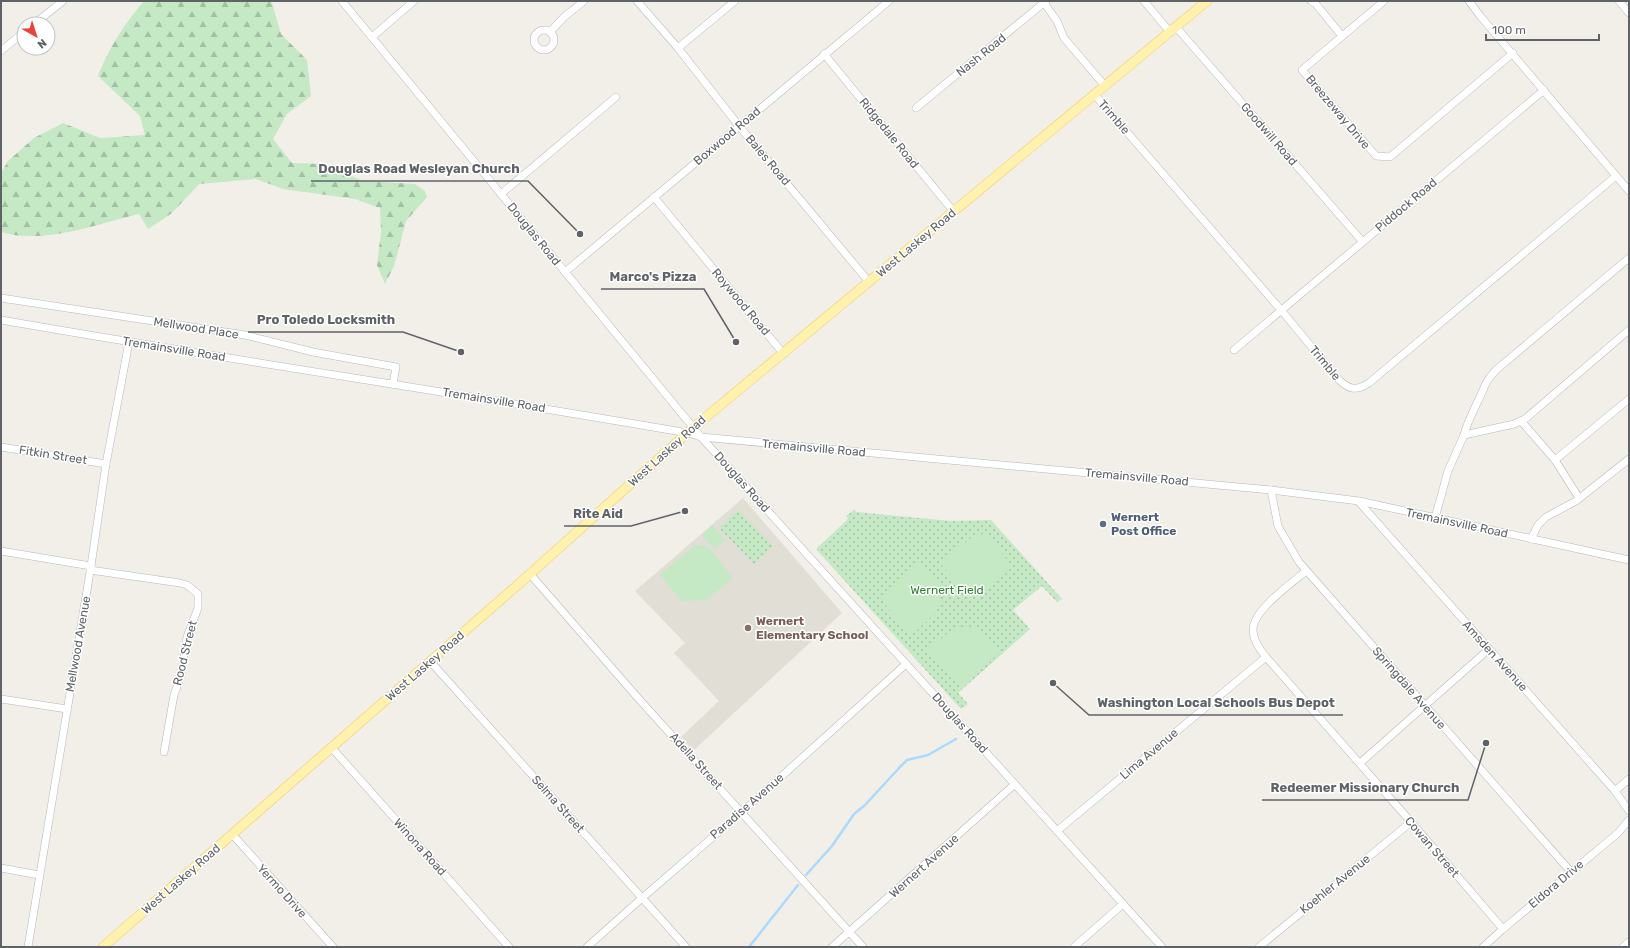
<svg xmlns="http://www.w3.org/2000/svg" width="1630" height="948" viewBox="0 0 1630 948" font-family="Rubik,sans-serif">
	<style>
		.education { fill: #e1ded6 }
		.grass { fill: url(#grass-dots) }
		.forest { fill: url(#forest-firs) }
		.garden { fill: #c5e8c5 }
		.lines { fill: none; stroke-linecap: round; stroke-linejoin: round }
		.stream { stroke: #aadaff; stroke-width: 2.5 }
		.minor-casing { stroke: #b5b8bc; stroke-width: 8 }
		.major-casing { stroke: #f2c960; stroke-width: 10 }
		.minor { stroke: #fff; stroke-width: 7 }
		.major { stroke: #fff2af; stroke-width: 9 }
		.service-dot { fill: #5c6f8a; stroke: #fff; stroke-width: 1.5 }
		.education-dot { fill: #8d6e63; stroke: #fff; stroke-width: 1.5 }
		.labels { text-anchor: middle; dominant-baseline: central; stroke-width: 3; stroke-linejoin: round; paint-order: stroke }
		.street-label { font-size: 12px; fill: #5f6368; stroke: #fff }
		.service-label { font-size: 12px; font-weight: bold; fill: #4e5e75; stroke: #fff; text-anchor: start }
		.park-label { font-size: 12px; fill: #348238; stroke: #fff }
		.education-label { font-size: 12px; font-weight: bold; fill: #785e54; stroke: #fff; text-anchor: start }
		.leader { fill: none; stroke: #5f6368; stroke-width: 1.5 }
		.callout-dot { fill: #5f6368; stroke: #fff; stroke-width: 1.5 }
		.callout-label { font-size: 13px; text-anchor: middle; font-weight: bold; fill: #5f6368; stroke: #fff; stroke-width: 3; stroke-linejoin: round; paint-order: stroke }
	</style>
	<defs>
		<pattern id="grass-dots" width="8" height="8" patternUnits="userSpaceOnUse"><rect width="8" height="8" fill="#c5e8c5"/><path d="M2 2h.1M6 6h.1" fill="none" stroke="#a3c0a4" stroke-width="1.8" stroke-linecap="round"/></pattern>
		<pattern id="forest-firs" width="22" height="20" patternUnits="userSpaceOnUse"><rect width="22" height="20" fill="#c5e8c5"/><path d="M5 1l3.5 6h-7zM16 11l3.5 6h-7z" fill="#a3c0a4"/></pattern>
	</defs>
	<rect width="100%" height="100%" fill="#f1efe8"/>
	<path class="education" d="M 743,498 L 842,613 L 693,751 L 681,737 L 719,701 L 674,653 L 685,643 L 635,591 Z"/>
	<g class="grass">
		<path d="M 738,510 L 773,546 L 754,564 L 719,528 Z"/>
		<path d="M 854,510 L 856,512 L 951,521 L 991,520 L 1062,599 L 1057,602 L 1042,586 L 1013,610 L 1030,629 L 958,693 L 968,704 L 961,709 L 816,549 L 848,519 L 846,516 Z"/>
	</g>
	<path class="forest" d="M 144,1 L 270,1 L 272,3 L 281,34 L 307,60 L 311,96 L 287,114 L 273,139 L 292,163 L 323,164 L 363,181 L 415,184 L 425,191 L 427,197 L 406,221 L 394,266 L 385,284 L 377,265 L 381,232 L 380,208 L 355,199 L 283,189 L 256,179 L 199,184 L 172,213 L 148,229 L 139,214 C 96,224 44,245 1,232 L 1,173 L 8,161 L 34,138 L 63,123 L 100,138 L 145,135 L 140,116 L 98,76 C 110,46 123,26 144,1 Z"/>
	<g class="garden">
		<path d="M 712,525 L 725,540 L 715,549 L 702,535 Z"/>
		<path d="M 976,533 L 987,535 L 1013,567 L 987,589 L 963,589 L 940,564 Z"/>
		<path d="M 696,545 L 707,546 L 733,578 L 706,600 L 682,601 L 660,575 Z"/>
		<path d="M 920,562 L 942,588 L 937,612 L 912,635 L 884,604 L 884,593 Z"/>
		<path d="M 978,627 L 1000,653 L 964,683 L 953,681 L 927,650 L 954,628 Z"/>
	</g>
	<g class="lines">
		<g class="stream">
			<path d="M 806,875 L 832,846 L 854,814 L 865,805 L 900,767 L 907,760 L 928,755 L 956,739"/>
			<path d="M 749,947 L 798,885"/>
		</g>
		<defs>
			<g id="minor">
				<path d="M 342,1 L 701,437 L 1162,947"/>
				<path d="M 637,1 L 678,48 L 739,126 L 869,282"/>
				<path d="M 1144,1 L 1170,32"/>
				<path d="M 1311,1 L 1315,3 L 1342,36"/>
				<path d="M 1384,1 L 1302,70 L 1376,156 L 1390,157 L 1513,53"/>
				<path d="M 1469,1 L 1481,17 L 1629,191"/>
				<path d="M 1619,1 L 1629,13"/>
				<path d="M 1044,3 L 1057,21 L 1064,38 L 1105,86"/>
				<path d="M 34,24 L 63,1"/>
				<path d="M 1176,27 L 1362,241"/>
				<circle cx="544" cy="40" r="10"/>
				<path d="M 550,32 L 564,17 L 584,1"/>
				<path d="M 372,37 L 414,1"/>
				<path d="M 678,48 L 735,1"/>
				<path d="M 1,51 L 24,32"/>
				<path d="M 824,54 L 954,212"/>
				<path d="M 1094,94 L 1281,310 L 1339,380 C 1350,390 1356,391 1369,383 L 1616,176"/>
				<path d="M 916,108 L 1046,1"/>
				<path d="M 501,194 L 616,97"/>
				<path d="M 654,197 L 782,352"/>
				<path d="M 565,272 L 889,1"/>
				<path d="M 1,298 L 245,335 L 313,352 L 396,367 L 393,384"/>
				<path d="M 1,320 C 230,360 459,393 688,433 L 701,437 L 1271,490 L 1359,501 L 1629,560"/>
				<path d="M 1234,350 L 1544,90"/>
				<path d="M 1521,421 L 1555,460 L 1579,498"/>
				<path d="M 1464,435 C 1467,423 1472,414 1477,403 C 1485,388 1483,384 1496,370 L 1629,258"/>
				<path d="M 1,447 L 106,464"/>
				<path d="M 1555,460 L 1629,399"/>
				<path d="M 1271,490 L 1278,526 L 1299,562 L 1571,872"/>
				<path d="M 1359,502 L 1615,791 L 1629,811"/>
				<path d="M 1435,518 L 1448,471 L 1464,435 L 1514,424 L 1525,419 L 1629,330"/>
				<path d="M 1531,539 L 1538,525 L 1546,517 L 1576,501 L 1629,459"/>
				<path d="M 1,551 L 91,566"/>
				<path d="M 90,570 L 180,583 L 187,585 L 198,594 L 198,608 L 187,637 L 181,675 L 174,695 L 164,752"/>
				<path d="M 530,574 L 638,698 L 863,947"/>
				<path d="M 1266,657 L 1411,822 L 1503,929"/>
				<path d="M 430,661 L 686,947"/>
				<path d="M 1,699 L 67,709"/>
				<path d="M 331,747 L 509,947"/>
				<path d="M 1360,763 L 1489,649"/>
				<path d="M 1615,791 L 1629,779"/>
				<path d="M 1057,831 L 1266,657 C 1260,650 1253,640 1253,630 C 1253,610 1292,583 1306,571"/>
				<path d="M 232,834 L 333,947"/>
				<path d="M 1,868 L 39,875"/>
				<path d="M 28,947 L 91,566 L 106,464 L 129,342"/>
				<path d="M 587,947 L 642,898 L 742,812 L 906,664"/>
				<path d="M 832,947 L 1015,784"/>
				<path d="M 1074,947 L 1123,904"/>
				<path d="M 1259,947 L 1411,822"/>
				<path d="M 1483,947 L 1503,929 L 1618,833 L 1629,820"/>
				<path d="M 1623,947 L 1629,942"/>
			</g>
			<path id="major" d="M 103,947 L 521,582 L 694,427 L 1207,1"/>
		</defs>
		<use href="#minor" class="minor-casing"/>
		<use href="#major" class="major-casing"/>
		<use href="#minor" class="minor"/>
		<use href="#major" class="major"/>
	</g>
	<circle class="service-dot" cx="1103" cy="524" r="4"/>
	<circle class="education-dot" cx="748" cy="628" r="4"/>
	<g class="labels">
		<g class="street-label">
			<text transform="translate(981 55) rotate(-39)">Nash Road</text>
			<text transform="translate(1338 112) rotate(50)">Breezeway Drive</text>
			<text transform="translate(1114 117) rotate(49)">Trimble</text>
			<text transform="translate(889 133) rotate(51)">Ridgedale Road</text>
			<text transform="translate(1269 134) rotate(49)">Goodwill Road</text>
			<text transform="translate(727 136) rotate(-40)">Boxwood Road</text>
			<text transform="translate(768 160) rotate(50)">Bales Road</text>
			<text transform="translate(1406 205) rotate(-40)">Piddock Road</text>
			<text transform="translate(534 234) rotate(51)">Douglas Road</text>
			<text transform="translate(916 243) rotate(-40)">West Laskey Road</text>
			<text transform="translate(741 302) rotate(50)">Roywood Road</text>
			<text transform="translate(196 328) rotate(9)">Mellwood Place</text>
			<text transform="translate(174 349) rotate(9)">Tremainsville Road</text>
			<text transform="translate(1325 363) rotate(50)">Trimble</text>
			<text transform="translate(494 400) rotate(9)">Tremainsville Road</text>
			<text transform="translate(814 448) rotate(5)">Tremainsville Road</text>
			<text transform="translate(667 451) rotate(-42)">West Laskey Road</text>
			<text transform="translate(53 455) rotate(9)">Fitkin Street</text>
			<text transform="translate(1137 477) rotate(5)">Tremainsville Road</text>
			<text transform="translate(742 482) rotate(48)">Douglas Road</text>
			<text transform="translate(1457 523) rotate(12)">Tremainsville Road</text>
			<text transform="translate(78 644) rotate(-80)">Mellwood Avenue</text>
			<text transform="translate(185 653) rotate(-76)">Rood Street</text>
			<text transform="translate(1495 656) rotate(48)">Amsden Avenue</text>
			<text transform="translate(425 666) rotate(-41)">West Laskey Road</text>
			<text transform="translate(1409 688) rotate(49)">Springdale Avenue</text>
			<text transform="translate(960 723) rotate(48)">Douglas Road</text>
			<text transform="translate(1149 754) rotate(-40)">Lima Avenue</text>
			<text transform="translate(696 761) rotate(48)">Adella Street</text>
			<text transform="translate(558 804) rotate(48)">Selma Street</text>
			<text transform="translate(747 806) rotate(-41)">Paradise Avenue</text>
			<text transform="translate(420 847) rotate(48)">Winona Road</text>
			<text transform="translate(1432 847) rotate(49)">Cowan Street</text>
			<text transform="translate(924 866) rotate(-42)">Wernert Avenue</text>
			<text transform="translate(181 879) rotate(-41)">West Laskey Road</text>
			<text transform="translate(1335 884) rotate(-39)">Koehler Avenue</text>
			<text transform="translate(1556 884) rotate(-40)">Eldora Drive</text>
			<text transform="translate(282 891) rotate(48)">Yermo Drive</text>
		</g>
		<g class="service-label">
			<text x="1111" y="517">Wernert<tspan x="1111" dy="14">Post Office</tspan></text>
		</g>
		<g class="park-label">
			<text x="947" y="590">Wernert Field</text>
		</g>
		<g class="education-label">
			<text x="756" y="621">Wernert<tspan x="756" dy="14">Elementary School</tspan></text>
		</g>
	</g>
	<path class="leader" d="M580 234L528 181H311M736 342L704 289H601M461 352L403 332H248M685 511L631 526H564M1053 683L1089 715H1343M1486 743L1468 800H1262"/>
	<g class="callout-dot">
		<circle cx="580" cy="234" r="4"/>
		<circle cx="736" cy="342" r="4"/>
		<circle cx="461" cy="352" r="4"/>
		<circle cx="685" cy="511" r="4"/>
		<circle cx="1053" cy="683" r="4"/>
		<circle cx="1486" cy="743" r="4"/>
	</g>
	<g class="callout-label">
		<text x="419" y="173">Douglas Road Wesleyan Church</text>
		<text x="653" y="281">Marco's Pizza</text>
		<text x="326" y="324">Pro Toledo Locksmith</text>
		<text x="598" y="518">Rite Aid</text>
		<text x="1216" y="707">Washington Local Schools Bus Depot</text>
		<text x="1365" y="792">Redeemer Missionary Church</text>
	</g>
	<rect width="1630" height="948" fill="none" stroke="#5f6368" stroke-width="4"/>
	<g transform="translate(36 36) rotate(141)"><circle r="19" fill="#ffffff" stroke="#bfc1c3"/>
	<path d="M0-3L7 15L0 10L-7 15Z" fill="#ea4335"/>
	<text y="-6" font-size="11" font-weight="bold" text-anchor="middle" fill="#5f6368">N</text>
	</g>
	<path d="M1486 34v6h113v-6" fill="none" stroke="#5f6368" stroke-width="2"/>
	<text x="1492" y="34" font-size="12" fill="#5f6368" stroke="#ffffff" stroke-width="3" paint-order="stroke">100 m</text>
</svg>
